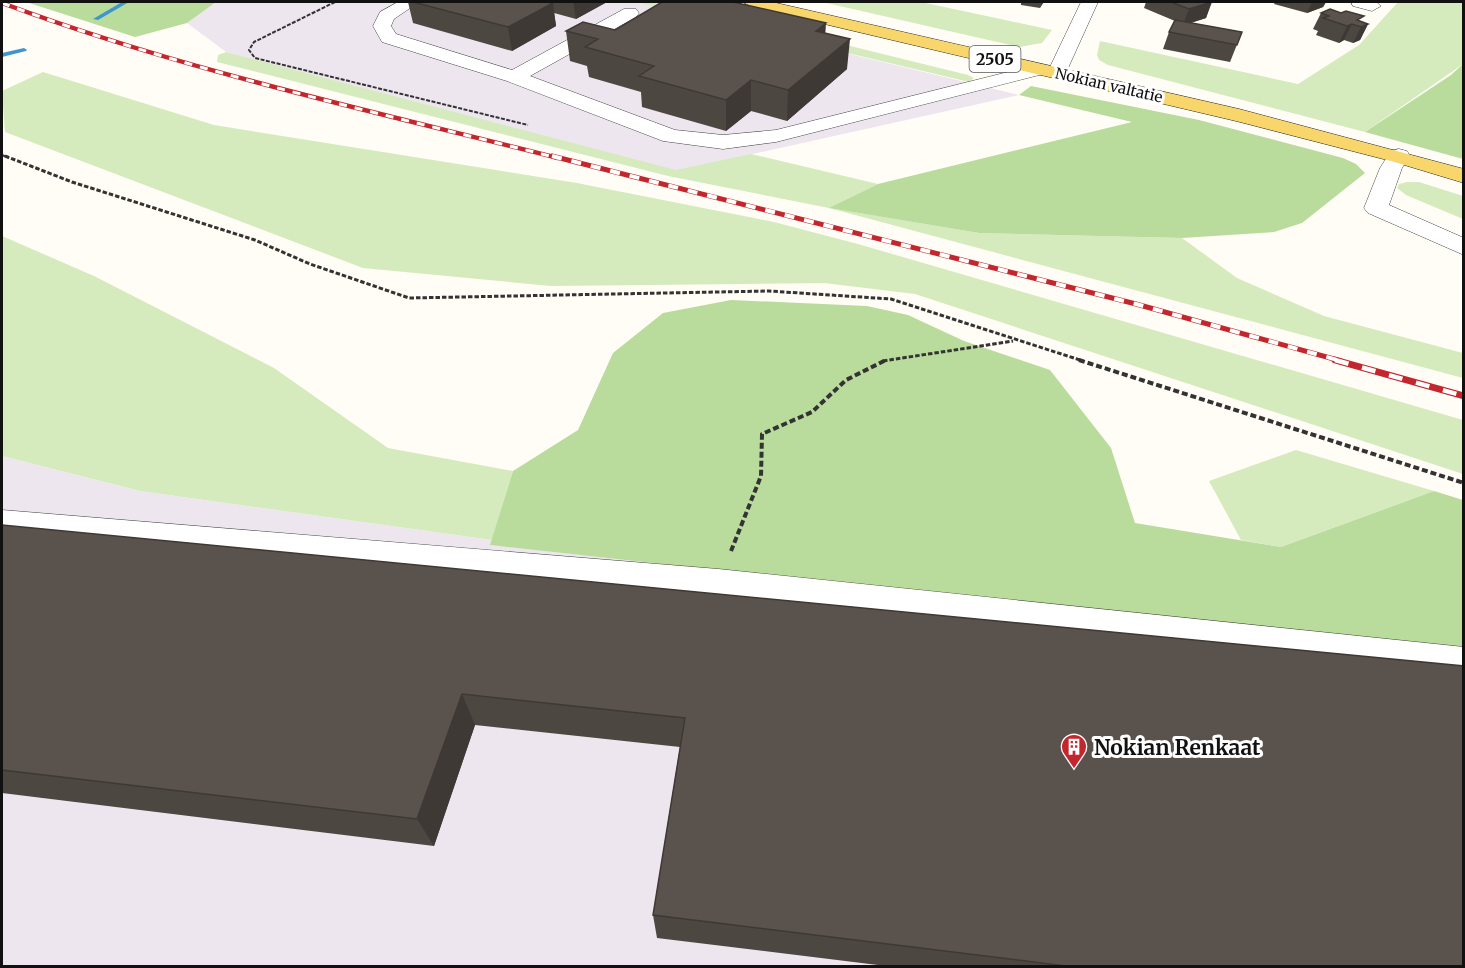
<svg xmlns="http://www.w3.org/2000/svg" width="1465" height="968" viewBox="0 0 1465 968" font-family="Merriweather,serif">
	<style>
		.industrial { fill: #eee6ef }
		.green { fill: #d5ebbd }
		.forest { fill: #b9dc9c }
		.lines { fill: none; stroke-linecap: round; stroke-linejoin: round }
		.stream { fill: #3f96cf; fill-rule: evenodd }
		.minor-casing { stroke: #444; stroke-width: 1 }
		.major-casing { stroke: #222; stroke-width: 1 }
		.path-far2 { stroke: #333; stroke-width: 2; stroke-dasharray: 4 1.5; stroke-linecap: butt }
		.path-far1 { stroke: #333; stroke-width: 3; stroke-dasharray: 4.5 2; stroke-linecap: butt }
		.path { stroke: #333; stroke-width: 4; stroke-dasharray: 6 3; stroke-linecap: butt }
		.minor { fill: #fff; fill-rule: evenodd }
		.major { fill: #f9d66b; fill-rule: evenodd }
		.rail-far2-casing { stroke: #c4262e; stroke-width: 4.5 }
		.rail-far1-casing { stroke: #c4262e; stroke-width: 5 }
		.rail-casing { stroke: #c4262e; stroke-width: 7 }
		.rail-far2 { stroke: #fff; stroke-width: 3; stroke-dasharray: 8; stroke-linecap: butt }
		.rail-far1 { stroke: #fff; stroke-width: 4; stroke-dasharray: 10; stroke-linecap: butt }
		.rail { stroke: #fff; stroke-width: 4.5; stroke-dasharray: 14; stroke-linecap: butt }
		.wall { fill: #4d4742 }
		.shaded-wall { fill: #3f3936 }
		.building { fill: #5a524d; stroke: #3f3936; stroke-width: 1.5 }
		.labels { text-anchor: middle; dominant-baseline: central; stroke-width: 6; stroke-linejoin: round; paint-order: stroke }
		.far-street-label { font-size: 15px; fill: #111; stroke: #fff }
		.shield { fill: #fff; stroke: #585858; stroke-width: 1.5 }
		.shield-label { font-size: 16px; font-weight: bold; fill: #111 }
		.near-poi-label { font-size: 21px; font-weight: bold; fill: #111; stroke: #fff; text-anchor: start }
	</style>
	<rect width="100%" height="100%" fill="#fffdf5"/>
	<g class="industrial">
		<path d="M 216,2 L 635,2 L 1019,95 L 676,171 L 226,52 L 187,23 Z"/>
		<path d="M 2,456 L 140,491 L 492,540 L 491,545 L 1463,652 L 1463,966 L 2,966 Z"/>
	</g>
	<g class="green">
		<path d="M 635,2 L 672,2 L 968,75 L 974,78 L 969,82 Z"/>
		<path d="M 822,2 L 921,2 L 1052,30 L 1042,43 L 1019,47 Z"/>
		<path d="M 1398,2 L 1463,2 L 1463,64 L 1365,132 L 1108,65 L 1099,60 L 1097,55 L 1100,41 L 1298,84 L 1359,45 Z"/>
		<path d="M 226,52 L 676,170 L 751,154 L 878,184 L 830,208 L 979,233 L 1182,238 L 1237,278 L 1324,316 L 1463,353 L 1463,378 L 829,208 L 668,176 L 217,62 L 218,55 Z"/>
		<path d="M 43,72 L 214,125 L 577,183 L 774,222 L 858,244 L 1463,420 L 1463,474 L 915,294 L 824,283 L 551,286 L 363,268 L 5,132 L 2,91 Z"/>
		<path d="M 1407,182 L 1419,182 L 1463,196 L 1463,219 L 1406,195 L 1397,188 L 1399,184 Z"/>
		<path d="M 2,236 L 94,276 L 274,368 L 388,448 L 513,471 L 492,540 L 140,491 L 2,456 Z"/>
		<path d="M 1296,450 L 1434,491 L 1281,547 L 1241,540 L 1209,481 Z"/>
	</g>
	<g class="forest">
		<path d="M 26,2 L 216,2 L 187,23 L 135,37 Z"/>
		<path d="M 1463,64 L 1463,159 L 1365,132 L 1451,75 Z"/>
		<path d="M 1031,86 L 1199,120 L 1343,158 L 1356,164 L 1365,173 L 1302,223 L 1274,232 L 1182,238 L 979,233 L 829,208 L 878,184 L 1132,122 L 1019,95 Z"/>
		<path d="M 731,300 L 867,306 L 908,315 L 964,341 L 1050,370 L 1111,448 L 1135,523 L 1281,547 L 1434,491 L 1463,500 L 1463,652 L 490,545 L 513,471 L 578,430 L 613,353 L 663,313 Z"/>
	</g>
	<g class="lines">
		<g class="stream">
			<path d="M 122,2 L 129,2 L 98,20 L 93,19 Z"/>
			<path d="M 24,48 L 27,50 L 26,51 L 2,57 L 2,53 Z"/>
		</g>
		<defs>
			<g id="minor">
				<path d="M 398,2 L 419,2 L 394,19 L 391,26 L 396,34 L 512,70 L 624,9 L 636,9 L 639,13 L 636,17 L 530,76 L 675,130 L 723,135 L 776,130 L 1040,64 L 1049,69 L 1081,2 L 1098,2 L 1064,77 L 1057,79 L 1047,73 L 776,142 L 723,149 L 663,141 L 507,81 L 382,42 L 373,26 L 380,12 Z"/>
				<path d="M 1351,2 L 1376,2 L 1381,6 L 1372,11 L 1353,6 Z"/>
				<path d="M 1399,149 L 1407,151 L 1410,156 L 1402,168 L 1389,205 L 1464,238 L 1464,255 L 1368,213 L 1364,208 L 1380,168 L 1391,151 Z"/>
				<path d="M 2,510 L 718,569 L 1464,647 L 1464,681 L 718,599 L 2,536 Z"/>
			</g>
			<path id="major" d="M 743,2 L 772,2 L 1239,109 L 1464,169 L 1464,183 L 1391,161 L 1236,121 L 752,7 Z"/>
		</defs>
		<use href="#minor" class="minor-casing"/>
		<use href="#major" class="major-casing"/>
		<g class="path-far2">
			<path d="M 335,2 L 254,42 L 249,50 L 255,58 L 528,125"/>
			<path d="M 2,155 L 9,158"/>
		</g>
		<g class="path-far1">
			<path d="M 5,156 L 72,182 L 255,240 L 310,264 L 409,298 L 769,291 L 891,299 L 1083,361"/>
			<path d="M 883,361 L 1013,341"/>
		</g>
		<g class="path">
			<path d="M 1079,360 L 1464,483"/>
			<path d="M 731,551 L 761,476 L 762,434 L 812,412 L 846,380 L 886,360"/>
		</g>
		<use href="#minor" class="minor"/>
		<use href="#major" class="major"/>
		<defs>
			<path id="rail-far2" d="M 2,3 C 182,70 372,111 558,158"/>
			<path id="rail-far1" d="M 552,156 L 1136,304 L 1341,361"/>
			<path id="rail" d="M 1335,360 L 1464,396"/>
		</defs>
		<use href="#rail-far2" class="rail-far2-casing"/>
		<use href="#rail-far1" class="rail-far1-casing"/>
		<use href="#rail" class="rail-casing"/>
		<use href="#rail-far2" class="rail-far2"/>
		<use href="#rail-far1" class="rail-far1"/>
		<use href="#rail" class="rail"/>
	</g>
	<g class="wall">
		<path d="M 408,2 L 607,2 L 576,19 L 554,13 L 556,26 L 512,51 L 413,23 Z"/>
		<path d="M 1021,2 L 1044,2 L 1040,8 L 1021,5 Z"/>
		<path d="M 1146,2 L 1211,2 L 1206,18 L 1191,23 L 1242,32 L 1230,62 L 1163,49 L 1169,32 L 1175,21 L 1144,8 Z"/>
		<path d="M 1275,2 L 1326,2 L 1323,7 L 1307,13 L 1274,4 Z"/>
		<path d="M 1321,13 L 1361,21 L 1368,24 L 1360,40 L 1353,43 L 1344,40 L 1339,43 L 1316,35 L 1318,31 L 1313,29 Z"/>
		<path d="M 566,31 L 826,33 L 847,69 L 787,121 L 751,111 L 726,131 L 642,107 L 641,92 L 589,77 L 587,66 L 570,61 Z"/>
		<path d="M 2,525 L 1464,666 L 1464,966 L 886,966 L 657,938 L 653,915 L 680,747 L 475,725 L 434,846 L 2,793 Z"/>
	</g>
	<g class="shaded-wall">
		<path d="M 573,2 L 607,2 L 576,19 Z"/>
		<path d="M 1212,2 L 1206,18 L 1183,25 L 1189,9 Z"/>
		<path d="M 1312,2 L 1326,2 L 1323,7 L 1307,13 Z"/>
		<path d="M 553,3 L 556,26 L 512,51 L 508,27 Z"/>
		<path d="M 826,23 L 824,53 L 816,31 Z"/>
		<path d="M 1352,24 L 1344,40 L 1339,43 L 1347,26 Z"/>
		<path d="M 1368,24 L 1360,40 L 1353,43 L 1361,27 Z"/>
		<path d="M 850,39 L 847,69 L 787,121 L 788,90 Z"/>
		<path d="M 751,80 L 751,111 L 726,131 L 726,100 Z"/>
		<path d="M 462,694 L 475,725 L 434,846 L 417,819 Z"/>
	</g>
	<g class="building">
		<path d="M 413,2 L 546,2 L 553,3 L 508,27 Z"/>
		<path d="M 662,2 L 733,2 L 826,23 L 816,31 L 850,39 L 788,90 L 751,80 L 726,100 L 639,76 L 654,66 L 585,47 L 598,39 L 566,31 L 583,22 L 615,30 Z"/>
		<path d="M 1171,2 L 1212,2 L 1189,9 Z"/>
		<path d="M 1330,9 L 1341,13 L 1346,11 L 1364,16 L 1357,20 L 1368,24 L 1361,27 L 1352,24 L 1347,26 L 1323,18 L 1329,16 L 1321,13 Z"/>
		<path d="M 1175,20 L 1242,32 L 1237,45 L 1169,32 Z"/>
		<path d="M 2,525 L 1464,666 L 1464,966 L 1066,966 L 653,915 L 685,718 L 462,694 L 417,819 L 2,770 Z"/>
	</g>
	<defs>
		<symbol id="building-pin" viewBox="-11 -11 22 30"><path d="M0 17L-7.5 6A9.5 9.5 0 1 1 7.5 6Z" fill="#c4262e" stroke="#fff"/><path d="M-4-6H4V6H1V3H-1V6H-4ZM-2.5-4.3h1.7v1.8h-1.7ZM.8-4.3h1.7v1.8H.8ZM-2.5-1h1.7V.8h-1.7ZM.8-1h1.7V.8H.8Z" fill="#fff"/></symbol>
	</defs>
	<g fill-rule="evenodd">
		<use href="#building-pin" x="1059" y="732" width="30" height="40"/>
	</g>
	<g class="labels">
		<g class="far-street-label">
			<text transform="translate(1109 85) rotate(13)">Nokian valtatie</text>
		</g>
		<rect class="shield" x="969.5" y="46" width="51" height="26" rx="4.5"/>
		<g class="shield-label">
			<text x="995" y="59">2505</text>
		</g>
		<g class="near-poi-label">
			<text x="1094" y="747">Nokian Renkaat</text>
		</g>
	</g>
	<rect width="1465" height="968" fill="none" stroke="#111111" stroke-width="6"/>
</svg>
